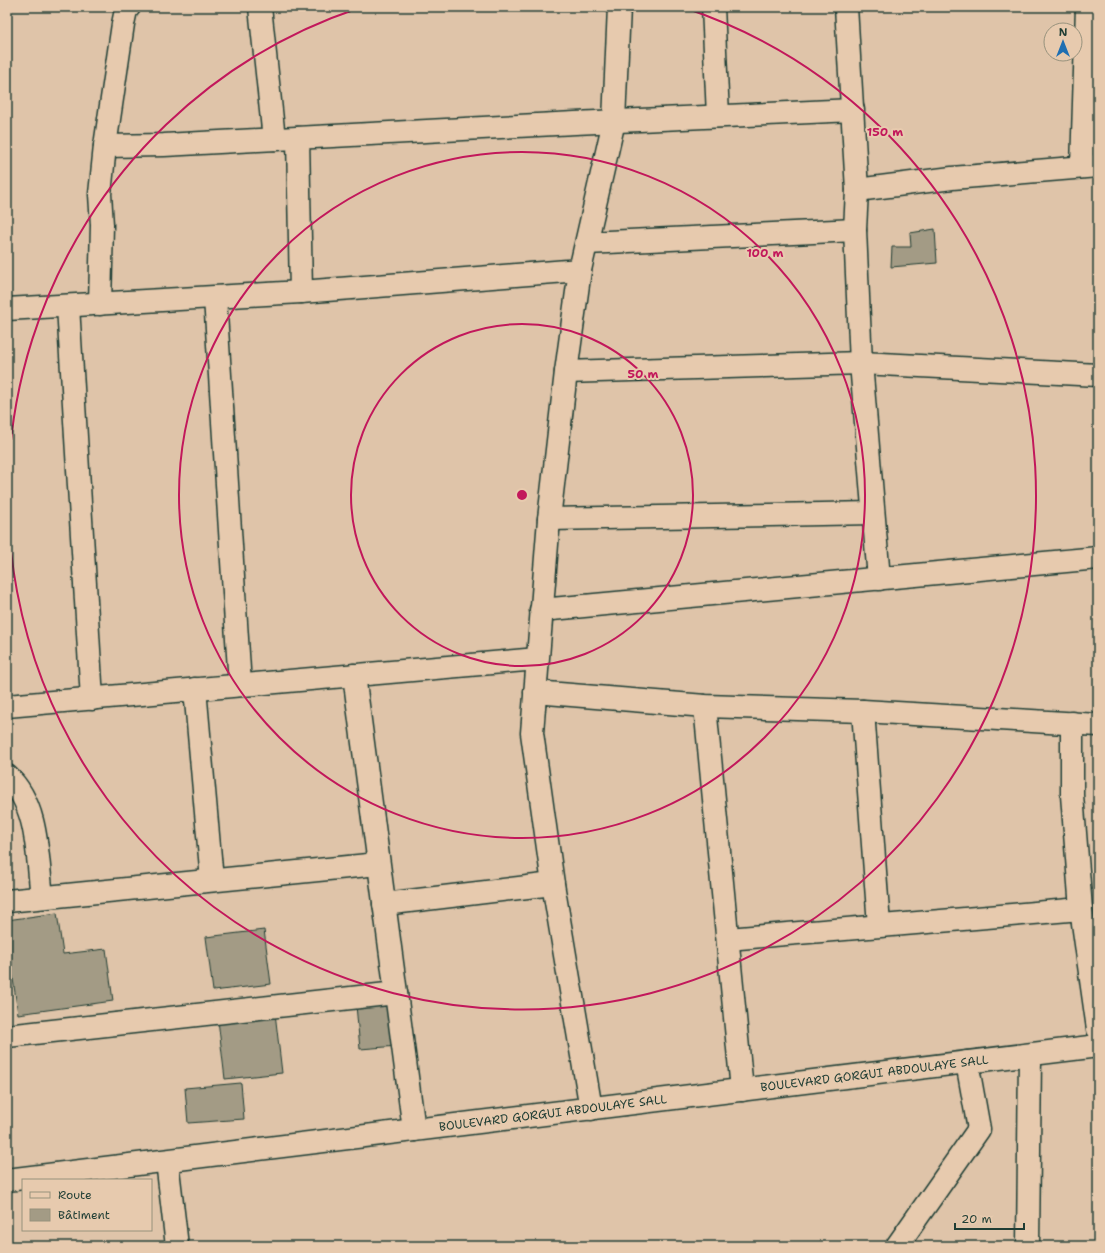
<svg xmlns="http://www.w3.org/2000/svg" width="1105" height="1253" viewBox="0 0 1105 1253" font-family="'Shantell Sans',sans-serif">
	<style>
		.building { fill: #a39b85; stroke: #1f3d34 }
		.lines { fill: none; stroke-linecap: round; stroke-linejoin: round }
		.minor-casing { stroke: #1f3d34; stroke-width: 25 }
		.tertiary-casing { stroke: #1f3d34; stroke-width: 25 }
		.minor { stroke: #e7caae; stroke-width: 22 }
		.tertiary { stroke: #e7caae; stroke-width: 22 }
		.ring { fill: none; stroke: #c2185b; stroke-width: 2 }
		.labels { text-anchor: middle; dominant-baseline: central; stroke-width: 4; stroke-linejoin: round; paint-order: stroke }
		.street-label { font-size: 12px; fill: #1f3d34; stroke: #e7caae }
		.centre { fill: #c2185b; stroke: #e7caae; stroke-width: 2 }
		.ring-label { font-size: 12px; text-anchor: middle; font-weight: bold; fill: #c2185b; stroke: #e7caae; stroke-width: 4; stroke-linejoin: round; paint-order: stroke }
	</style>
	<rect width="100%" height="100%" fill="#dfc4a9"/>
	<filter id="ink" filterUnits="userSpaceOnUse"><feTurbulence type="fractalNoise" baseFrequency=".025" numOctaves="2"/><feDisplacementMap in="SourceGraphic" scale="8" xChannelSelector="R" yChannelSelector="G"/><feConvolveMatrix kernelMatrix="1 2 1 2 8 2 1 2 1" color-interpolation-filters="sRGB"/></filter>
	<g filter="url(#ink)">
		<g class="building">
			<path d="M 935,229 L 937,263 L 891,267 L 892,247 L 911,247 L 910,233 Z"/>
			<path d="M 57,913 L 63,954 L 106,949 L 113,1001 L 18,1014 L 7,936 L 7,920 Z"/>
			<path d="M 264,930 L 271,984 L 213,991 L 206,937 Z"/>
			<path d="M 394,1002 L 398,1046 L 360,1049 L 356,1005 Z"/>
			<path d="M 275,1013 L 282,1073 L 225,1079 L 218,1020 Z"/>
			<path d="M 241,1083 L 244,1119 L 188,1123 L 185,1088 Z"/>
		</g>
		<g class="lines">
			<defs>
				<g id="minor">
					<path d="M 260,7 L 274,139"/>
					<path d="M 713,7 L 718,116"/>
					<path d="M 846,7 L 857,190 L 855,230 L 861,363 L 879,579"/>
					<path d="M 298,138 L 301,292"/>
					<path d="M 105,146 L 164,145 L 575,123 L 853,110"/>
					<path d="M 1082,167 L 1087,7"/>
					<path d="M 857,190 L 952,178 L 1098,166"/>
					<path d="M 587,243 L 855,230"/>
					<path d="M 215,298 L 240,685"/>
					<path d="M 100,304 L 102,225 L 100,194 L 105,146 L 123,24 L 126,10 L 129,7"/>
					<path d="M 68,306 L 92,699"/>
					<path d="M 7,309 L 301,292 L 580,270"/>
					<path d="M 566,372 L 861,363 L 1098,375"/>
					<path d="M 549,519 L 873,513"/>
					<path d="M 541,610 L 1098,558"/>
					<path d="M 354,675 L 396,993"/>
					<path d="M 195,689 L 212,880"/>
					<path d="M 535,692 L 705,706 L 863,711 L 1098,725"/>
					<path d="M 7,706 L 537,659"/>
					<path d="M 705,706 L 742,1090"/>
					<path d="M 863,711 L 879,925"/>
					<path d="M 1072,723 L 1072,795 L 1081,909 L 1098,1029"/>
					<path d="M 7,776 C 39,805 37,857 42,897"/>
					<path d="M 7,901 L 378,864"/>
					<path d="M 384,904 L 553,884"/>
					<path d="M 728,939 L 1081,909"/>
					<path d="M 7,1036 L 396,993 L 414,1130"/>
					<path d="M 591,1109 L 553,884 L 532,733 L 549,519 L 566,372 L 580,270 L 614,121 L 619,7"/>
					<path d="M 167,1161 L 177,1246"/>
					<path d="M 897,1246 L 979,1129 L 967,1062"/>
					<path d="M 1028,1246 L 1030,1055"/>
				</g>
				<g id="tertiary">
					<path id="s1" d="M 7,1180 L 1098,1046"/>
				</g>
			</defs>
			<use href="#minor" class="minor-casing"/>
			<use href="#tertiary" class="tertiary-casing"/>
			<use href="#minor" class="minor"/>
			<use href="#tertiary" class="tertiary"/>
		</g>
	</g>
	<g class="ring">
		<circle cx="522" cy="495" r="171"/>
		<circle cx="522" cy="495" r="343"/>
		<path d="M685 8A514 514 0 1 1 359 8"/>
	</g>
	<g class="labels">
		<g class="street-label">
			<text stroke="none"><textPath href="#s1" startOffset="874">BOULEVARD GORGUI ABDOULAYE SALL</textPath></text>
			<text stroke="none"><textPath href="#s1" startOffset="550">BOULEVARD GORGUI ABDOULAYE SALL</textPath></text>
		</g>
	</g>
	<circle cx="522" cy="495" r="6" class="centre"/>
	<g class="ring-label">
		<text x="885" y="136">150 m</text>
		<text x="765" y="257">100 m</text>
		<text x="643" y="378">50 m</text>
	</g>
	<rect width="1105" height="1253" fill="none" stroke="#e7caae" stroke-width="24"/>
	<rect x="12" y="12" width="1081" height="1229" fill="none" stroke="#1f3d34" stroke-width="1.5" filter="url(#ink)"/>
	<rect x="22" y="1179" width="130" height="52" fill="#e7caae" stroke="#97927d"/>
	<rect x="30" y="1192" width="20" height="6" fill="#e7caae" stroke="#97927d"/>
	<text x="58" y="1199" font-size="12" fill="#1f3d34">Route</text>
	<rect x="30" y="1209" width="20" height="12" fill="#a39b85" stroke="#97927d"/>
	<text x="58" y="1219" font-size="12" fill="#1f3d34">Bâtiment</text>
	<g transform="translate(1063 42)"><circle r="19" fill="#e7caae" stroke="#97927d"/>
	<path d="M0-3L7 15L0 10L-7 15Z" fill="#1f6fb2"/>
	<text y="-6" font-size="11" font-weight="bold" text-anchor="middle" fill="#1f3d34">N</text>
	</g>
	<path d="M955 1223v6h69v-6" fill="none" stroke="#1f3d34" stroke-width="2"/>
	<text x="961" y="1223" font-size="12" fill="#1f3d34" stroke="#e7caae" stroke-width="3" paint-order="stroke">20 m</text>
</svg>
